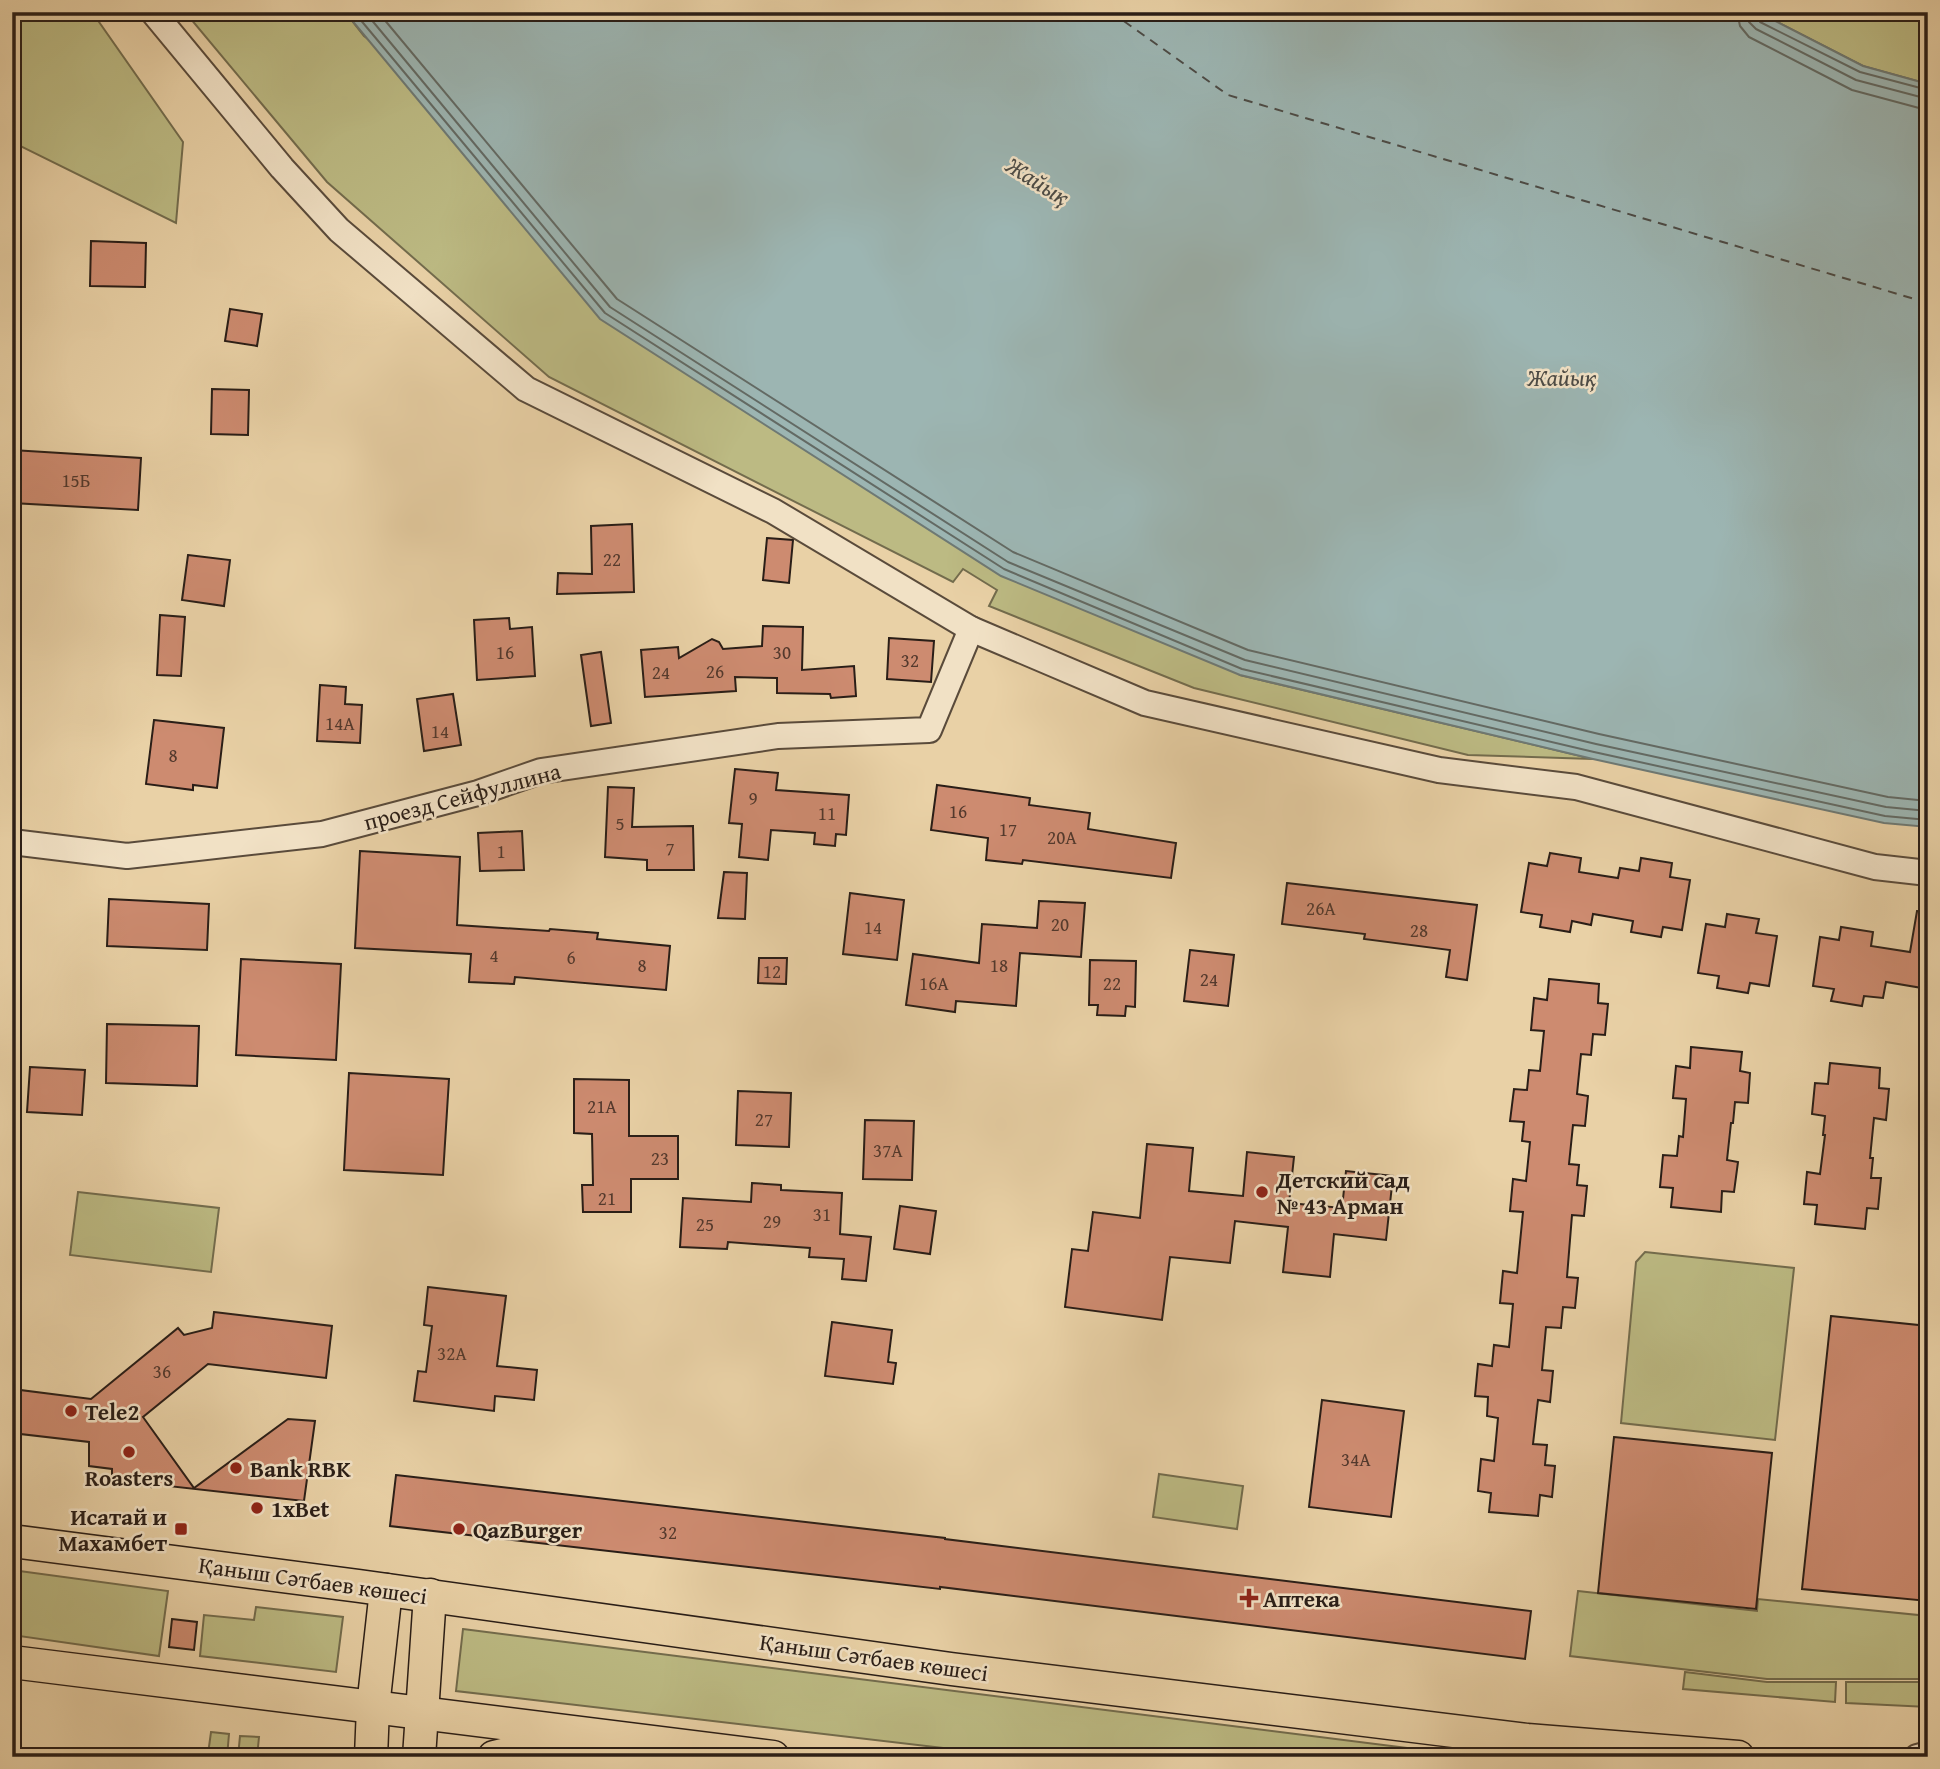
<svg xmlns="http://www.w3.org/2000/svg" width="1940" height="1769" viewBox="0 0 1940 1769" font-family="'Gentium Book Plus',serif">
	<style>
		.green { fill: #bcba83; stroke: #736c4d; stroke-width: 2 }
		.water { fill: #9cb5b2; stroke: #6e7974; stroke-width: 2 }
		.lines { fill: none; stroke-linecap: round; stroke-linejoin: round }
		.shore { stroke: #636a64; stroke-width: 2 }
		.ferry { stroke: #4c4b46; stroke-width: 2; stroke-dasharray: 9 7; stroke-linecap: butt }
		.building { fill: #cd8b70; stroke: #2a1e17; stroke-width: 2 }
		.minor-casing { stroke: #5a4b3b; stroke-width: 28 }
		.major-casing { stroke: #2a1e17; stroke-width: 35 }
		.minor { stroke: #f1e1c5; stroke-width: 24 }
		.major { stroke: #e9d1a6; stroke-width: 32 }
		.poi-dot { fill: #8f2418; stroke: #f1e1c5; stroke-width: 2.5 }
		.labels { text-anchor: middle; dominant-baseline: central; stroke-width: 5; stroke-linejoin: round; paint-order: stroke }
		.number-label { font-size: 19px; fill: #53392d }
		.street-label { font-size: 23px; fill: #2a1e17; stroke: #f1e1c5 }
		.poi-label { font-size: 23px; font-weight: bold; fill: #2a1e17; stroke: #f1e1c5; text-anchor: start }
		.water-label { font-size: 24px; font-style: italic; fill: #4c4b46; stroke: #f1e1c5 }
	</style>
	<rect width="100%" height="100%" fill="#e9d1a6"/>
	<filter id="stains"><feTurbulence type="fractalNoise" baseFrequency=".00286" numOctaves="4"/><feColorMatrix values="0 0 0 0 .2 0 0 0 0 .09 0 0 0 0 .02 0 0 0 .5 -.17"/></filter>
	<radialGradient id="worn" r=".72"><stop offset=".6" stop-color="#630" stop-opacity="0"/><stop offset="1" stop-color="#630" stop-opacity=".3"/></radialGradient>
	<g class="green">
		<path d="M 12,12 L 92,12 L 183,142 L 176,223 L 12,142 Z"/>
		<path d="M 185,12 L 345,12 L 364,36 L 1240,675 L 1593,759 L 1468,755 L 1194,688 L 989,606 L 997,590 L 963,569 L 953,582 L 549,377 L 327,182 Z"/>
		<path d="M 1758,12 L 1928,12 L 1928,84 L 1863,66 Z"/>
		<path d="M 78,1192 L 219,1208 L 211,1272 L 70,1255 Z"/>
		<path d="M 1645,1252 L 1794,1268 L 1775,1440 L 1621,1423 L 1636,1262 Z"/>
		<path d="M 1159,1474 L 1243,1486 L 1237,1529 L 1153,1517 Z"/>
		<path d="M 12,1570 L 168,1591 L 159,1656 L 12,1635 Z"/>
		<path d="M 1578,1591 L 1757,1611 L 1758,1599 L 1928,1616 L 1928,1679 L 1767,1679 L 1570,1656 Z"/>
		<path d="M 256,1607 L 343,1617 L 336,1672 L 200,1656 L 204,1615 L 254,1620 Z"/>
		<path d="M 463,1629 L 1479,1757 L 1021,1757 L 456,1691 Z"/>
		<path d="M 1685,1672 L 1767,1682 L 1836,1682 L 1835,1702 L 1683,1689 Z"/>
		<path d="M 1846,1682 L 1928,1682 L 1928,1707 L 1846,1703 Z"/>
		<path d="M 211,1732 L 229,1734 L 227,1757 L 211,1757 L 208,1754 Z"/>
		<path d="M 240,1736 L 259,1737 L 257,1757 L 238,1757 Z"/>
	</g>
	<path class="water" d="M 345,12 L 1758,12 L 1863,66 L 1928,84 L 1928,827 L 1884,823 L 1593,759 L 1240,675 L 1001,576 L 600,319 Z"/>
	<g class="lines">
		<g class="shore">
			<path d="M 354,12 L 605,313 L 1004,569 L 1242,669 L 1594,752 L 1885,816 L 1928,820"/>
			<path d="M 365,12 L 610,307 L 1008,562 L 1245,660 L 1596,744 L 1886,807 L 1928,811"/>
			<path d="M 378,12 L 617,299 L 1013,552 L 1248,650 L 1599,734 L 1888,797 L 1928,801"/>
			<path d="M 1737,12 L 1740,26 L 1749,37 L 1852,90 L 1919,108 L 1928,109"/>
			<path d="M 1747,12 L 1749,22 L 1756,29 L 1856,80 L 1928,99"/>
			<path d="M 1756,12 L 1757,18 L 1760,22 L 1860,72 L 1928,90"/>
		</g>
		<path class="ferry" d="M 1111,12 L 1228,95 L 1928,303"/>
	</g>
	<g class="building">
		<path d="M 91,241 L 146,243 L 145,287 L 90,286 Z"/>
		<path d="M 230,309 L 262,314 L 257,346 L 225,341 Z"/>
		<path d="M 212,389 L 249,390 L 248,435 L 211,434 Z"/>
		<path d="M 12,450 L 141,458 L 138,510 L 12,503 Z"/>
		<path d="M 632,524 L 634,592 L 557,594 L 558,573 L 592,574 L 591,526 Z"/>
		<path d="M 767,538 L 793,540 L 789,583 L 763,580 Z"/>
		<path d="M 188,555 L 230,560 L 224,606 L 182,600 Z"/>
		<path d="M 160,615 L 185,617 L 181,676 L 157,675 Z"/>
		<path d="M 509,618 L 510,629 L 532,627 L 535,676 L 477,680 L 474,620 Z"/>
		<path d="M 763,626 L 803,627 L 802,670 L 854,666 L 856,696 L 831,698 L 830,694 L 777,693 L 777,678 L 735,677 L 736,691 L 645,697 L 641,650 L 678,647 L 679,658 L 712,639 L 719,642 L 723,649 L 762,646 Z"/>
		<path d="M 889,638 L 934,641 L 931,682 L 887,679 Z"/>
		<path d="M 601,652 L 611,723 L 591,726 L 581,655 Z"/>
		<path d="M 320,685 L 346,687 L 345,704 L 362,705 L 360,743 L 317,741 Z"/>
		<path d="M 453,694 L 461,745 L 424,751 L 417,699 Z"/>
		<path d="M 154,720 L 224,728 L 217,788 L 193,785 L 193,790 L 146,784 Z"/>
		<path d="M 735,769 L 778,773 L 776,790 L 849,795 L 846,835 L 836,834 L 835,846 L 814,844 L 815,833 L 771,830 L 768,860 L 739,857 L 742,824 L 729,823 Z"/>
		<path d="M 937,785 L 1030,798 L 1029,805 L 1090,813 L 1088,829 L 1176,843 L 1171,878 L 1023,860 L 1022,864 L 986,860 L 988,838 L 931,830 Z"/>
		<path d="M 608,787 L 634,788 L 632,827 L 693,826 L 694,870 L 647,870 L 647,860 L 605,857 Z"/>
		<path d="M 522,831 L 524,870 L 480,871 L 478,833 Z"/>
		<path d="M 360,851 L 460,857 L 457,925 L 549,931 L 550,929 L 598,933 L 597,939 L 670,946 L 666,990 L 515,977 L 514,984 L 469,982 L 471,954 L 355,948 Z"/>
		<path d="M 1550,853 L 1581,858 L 1579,872 L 1618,878 L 1620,868 L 1639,871 L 1641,858 L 1672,863 L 1670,877 L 1690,880 L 1682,930 L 1663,927 L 1661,937 L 1631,932 L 1633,921 L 1593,914 L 1591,925 L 1572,921 L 1570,932 L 1540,927 L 1542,915 L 1521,912 L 1529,863 L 1547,866 Z"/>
		<path d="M 724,872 L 747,873 L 745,919 L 718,918 Z"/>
		<path d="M 1287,883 L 1477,905 L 1467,980 L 1446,977 L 1450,950 L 1364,939 L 1365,934 L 1282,924 Z"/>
		<path d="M 850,893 L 904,900 L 897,960 L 843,954 Z"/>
		<path d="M 109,899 L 209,904 L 207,950 L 107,946 Z"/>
		<path d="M 1039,901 L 1085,903 L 1081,957 L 1020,953 L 1016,1006 L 956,1001 L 955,1012 L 906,1005 L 913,954 L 979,963 L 982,924 L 1037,928 Z"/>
		<path d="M 1917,911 L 1928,912 L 1928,989 L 1886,982 L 1883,998 L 1864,996 L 1862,1006 L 1831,1001 L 1834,989 L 1813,986 L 1820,937 L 1839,940 L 1841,927 L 1873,932 L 1871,946 L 1910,952 Z"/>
		<path d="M 1727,914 L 1759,919 L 1756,933 L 1777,936 L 1769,986 L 1750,983 L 1748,993 L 1717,988 L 1719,976 L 1698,973 L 1706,924 L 1725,927 Z"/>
		<path d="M 1190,950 L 1234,955 L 1228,1006 L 1184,1001 Z"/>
		<path d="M 759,958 L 787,958 L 786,984 L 758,983 Z"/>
		<path d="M 241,959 L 341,964 L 336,1060 L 236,1055 Z"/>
		<path d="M 1090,960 L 1136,961 L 1135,1007 L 1126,1006 L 1125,1016 L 1097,1015 L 1098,1005 L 1089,1005 Z"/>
		<path d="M 1549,979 L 1599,984 L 1598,1003 L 1608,1004 L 1605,1035 L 1593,1034 L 1591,1055 L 1581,1054 L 1577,1094 L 1588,1096 L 1585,1126 L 1573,1125 L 1569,1164 L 1579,1165 L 1577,1185 L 1587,1186 L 1584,1216 L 1572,1215 L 1567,1277 L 1578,1278 L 1575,1308 L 1563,1307 L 1561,1328 L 1546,1327 L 1542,1370 L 1553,1371 L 1550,1402 L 1538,1400 L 1533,1444 L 1547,1445 L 1545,1465 L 1555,1466 L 1552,1497 L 1540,1495 L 1538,1516 L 1489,1512 L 1491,1493 L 1478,1491 L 1481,1459 L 1494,1461 L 1498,1418 L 1487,1416 L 1488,1397 L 1475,1396 L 1478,1364 L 1492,1366 L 1494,1345 L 1509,1347 L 1513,1304 L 1500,1303 L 1503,1271 L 1517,1273 L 1523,1212 L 1510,1211 L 1513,1179 L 1526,1181 L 1530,1142 L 1522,1141 L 1524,1122 L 1510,1121 L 1514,1089 L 1527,1090 L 1529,1070 L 1540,1071 L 1544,1031 L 1531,1030 L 1534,998 L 1547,1000 Z"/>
		<path d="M 107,1024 L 199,1026 L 197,1086 L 106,1083 Z"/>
		<path d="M 1691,1047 L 1742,1052 L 1740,1071 L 1750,1073 L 1748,1103 L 1735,1102 L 1733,1123 L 1731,1123 L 1727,1160 L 1738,1162 L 1734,1192 L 1722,1191 L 1721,1212 L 1671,1207 L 1673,1188 L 1660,1187 L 1663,1155 L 1677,1156 L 1679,1136 L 1683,1137 L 1686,1099 L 1673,1098 L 1676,1066 L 1690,1068 Z"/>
		<path d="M 1830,1063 L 1880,1068 L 1879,1088 L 1889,1089 L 1886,1120 L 1874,1118 L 1870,1158 L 1873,1158 L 1871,1178 L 1881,1178 L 1878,1209 L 1867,1208 L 1865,1229 L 1815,1224 L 1817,1205 L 1804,1204 L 1807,1172 L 1820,1174 L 1825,1135 L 1823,1135 L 1825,1116 L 1812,1114 L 1815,1083 L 1828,1084 Z"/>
		<path d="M 30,1067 L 85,1070 L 82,1115 L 27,1112 Z"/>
		<path d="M 349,1073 L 449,1079 L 443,1175 L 344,1170 Z"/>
		<path d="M 574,1079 L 629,1080 L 629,1136 L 678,1136 L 678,1179 L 631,1179 L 631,1212 L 583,1212 L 582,1185 L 593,1185 L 592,1134 L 574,1133 Z"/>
		<path d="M 738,1091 L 791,1093 L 789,1147 L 736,1145 Z"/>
		<path d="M 865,1120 L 914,1121 L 912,1180 L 863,1179 Z"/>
		<path d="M 1147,1144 L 1193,1148 L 1189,1191 L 1243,1196 L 1247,1152 L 1294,1157 L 1289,1203 L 1342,1208 L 1346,1171 L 1393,1176 L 1386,1240 L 1334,1234 L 1330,1277 L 1283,1272 L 1288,1227 L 1235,1221 L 1230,1263 L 1170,1257 L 1162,1320 L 1065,1307 L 1072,1249 L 1088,1251 L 1093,1212 L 1140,1218 Z"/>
		<path d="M 752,1183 L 781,1185 L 781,1190 L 842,1193 L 840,1234 L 871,1237 L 866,1281 L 842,1279 L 844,1259 L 809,1257 L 810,1248 L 728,1242 L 727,1249 L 680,1247 L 683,1198 L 751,1202 Z"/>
		<path d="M 900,1206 L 936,1211 L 930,1254 L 894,1249 Z"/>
		<path d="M 428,1287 L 506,1296 L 497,1366 L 537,1370 L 534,1400 L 495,1396 L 494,1411 L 414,1401 L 418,1371 L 426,1372 L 432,1326 L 424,1325 Z"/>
		<path d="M 214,1312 L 332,1326 L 326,1378 L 208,1364 L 143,1417 L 194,1488 L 288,1419 L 315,1421 L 304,1501 L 151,1484 L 151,1487 L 112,1480 L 112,1469 L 89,1466 L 89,1442 L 12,1433 L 12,1389 L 91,1399 L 178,1328 L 184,1335 L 212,1328 Z"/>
		<path d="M 1831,1316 L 1928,1326 L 1928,1601 L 1802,1589 Z"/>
		<path d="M 832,1322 L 892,1330 L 888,1362 L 896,1363 L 893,1384 L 825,1376 Z"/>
		<path d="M 1322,1400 L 1404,1411 L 1391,1517 L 1309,1507 Z"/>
		<path d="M 1614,1437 L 1772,1453 L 1756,1609 L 1598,1593 Z"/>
		<path d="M 396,1475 L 945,1538 L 945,1539 L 1531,1611 L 1525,1659 L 940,1587 L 940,1589 L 390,1526 Z"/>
		<path d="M 172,1619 L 197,1622 L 194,1650 L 169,1647 Z"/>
	</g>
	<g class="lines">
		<defs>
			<g id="minor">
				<path d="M 153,12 L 282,168 L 339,230 L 526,389 L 773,511 L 971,629 L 1145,703 L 1439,770 L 1576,787 L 1875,867 L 1928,873"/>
				<path d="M 12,842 L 127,856 L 322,834 L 478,793 L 541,771 L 778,736 L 929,730 L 971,629"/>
				<path d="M 1917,1757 L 1928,1754"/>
			</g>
			<g id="major">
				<path d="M 12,1541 L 359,1586 L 951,1669 L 1527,1740 L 1738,1757"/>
				<path d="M 12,1662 L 773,1757"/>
				<path d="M 371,1757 L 373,1707 L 386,1590"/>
				<path d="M 419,1757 L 430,1595"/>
				<path d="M 494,1757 L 567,1740"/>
			</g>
		</defs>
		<use href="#minor" class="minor-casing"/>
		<use href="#major" class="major-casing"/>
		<use href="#minor" class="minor"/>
		<use href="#major" class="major"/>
	</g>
	<g class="poi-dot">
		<circle cx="1262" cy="1192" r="7"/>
		<circle cx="71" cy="1411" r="7"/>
		<circle cx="129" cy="1452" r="7"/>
		<circle cx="236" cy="1468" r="7"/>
		<circle cx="257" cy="1508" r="7"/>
		<rect x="174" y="1522" width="14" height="14" rx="3.5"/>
		<circle cx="459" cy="1529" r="7"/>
		<path d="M1245.5 1587.5h7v7h7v7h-7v7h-7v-7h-7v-7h7z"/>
	</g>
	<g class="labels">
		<g class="number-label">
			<text x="76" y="480">15Б</text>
			<text x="612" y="559">22</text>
			<text x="505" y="652">16</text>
			<text x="782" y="652">30</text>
			<text x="910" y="660">32</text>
			<text x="715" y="671">26</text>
			<text x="661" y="672">24</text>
			<text x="340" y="723">14А</text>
			<text x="440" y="731">14</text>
			<text x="173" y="755">8</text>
			<text x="753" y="798">9</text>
			<text x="958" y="811">16</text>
			<text x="827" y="813">11</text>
			<text x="620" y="823">5</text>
			<text x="1008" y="829">17</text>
			<text x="1062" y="837">20А</text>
			<text x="670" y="848">7</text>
			<text x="501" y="851">1</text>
			<text x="1321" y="908">26А</text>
			<text x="1060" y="924">20</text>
			<text x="873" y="927">14</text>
			<text x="1419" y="930">28</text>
			<text x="494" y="955">4</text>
			<text x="571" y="957">6</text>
			<text x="642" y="965">8</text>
			<text x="999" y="965">18</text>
			<text x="772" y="971">12</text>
			<text x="1209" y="979">24</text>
			<text x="934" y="983">16А</text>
			<text x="1112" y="983">22</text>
			<text x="602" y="1106">21А</text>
			<text x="764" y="1119">27</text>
			<text x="888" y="1150">37А</text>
			<text x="660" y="1158">23</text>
			<text x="607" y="1198">21</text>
			<text x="822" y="1214">31</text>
			<text x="772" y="1221">29</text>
			<text x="705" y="1224">25</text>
			<text x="452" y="1353">32А</text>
			<text x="162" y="1371">36</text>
			<text x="1356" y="1459">34А</text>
			<text x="668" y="1532">32</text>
		</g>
		<g class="street-label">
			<text transform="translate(462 796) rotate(-15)">проезд Сейфуллина</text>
			<text transform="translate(313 1580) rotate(8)">Қаныш Сәтбаев көшесі</text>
			<text transform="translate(874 1657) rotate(8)">Қаныш Сәтбаев көшесі</text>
		</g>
		<g class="poi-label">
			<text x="1276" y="1179">Детский сад<tspan x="1276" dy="26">№ 43 Арман</tspan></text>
			<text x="85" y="1411">Tele2</text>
			<text x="250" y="1468">Bank RBK</text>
			<text x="129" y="1477" text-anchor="middle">Roasters</text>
			<text x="271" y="1508">1xBet</text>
			<text x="167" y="1516" text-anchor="end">Исатай и<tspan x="167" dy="26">Махамбет</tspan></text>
			<text x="473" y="1529">QazBurger</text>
			<text x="1263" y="1598">Аптека</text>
		</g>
		<g class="water-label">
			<text transform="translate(1038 181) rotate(32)">Жайық</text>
			<text x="1562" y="377">Жайық</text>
		</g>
	</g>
	<rect width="1940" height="1769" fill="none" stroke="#e9d1a6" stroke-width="42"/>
	<rect x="14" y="14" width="1912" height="1741" fill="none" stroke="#2a1e17" stroke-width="3.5"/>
	<rect x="21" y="21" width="1898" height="1727" fill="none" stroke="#2a1e17" stroke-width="2"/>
	<rect width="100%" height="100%" filter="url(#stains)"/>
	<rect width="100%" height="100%" fill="url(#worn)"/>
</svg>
